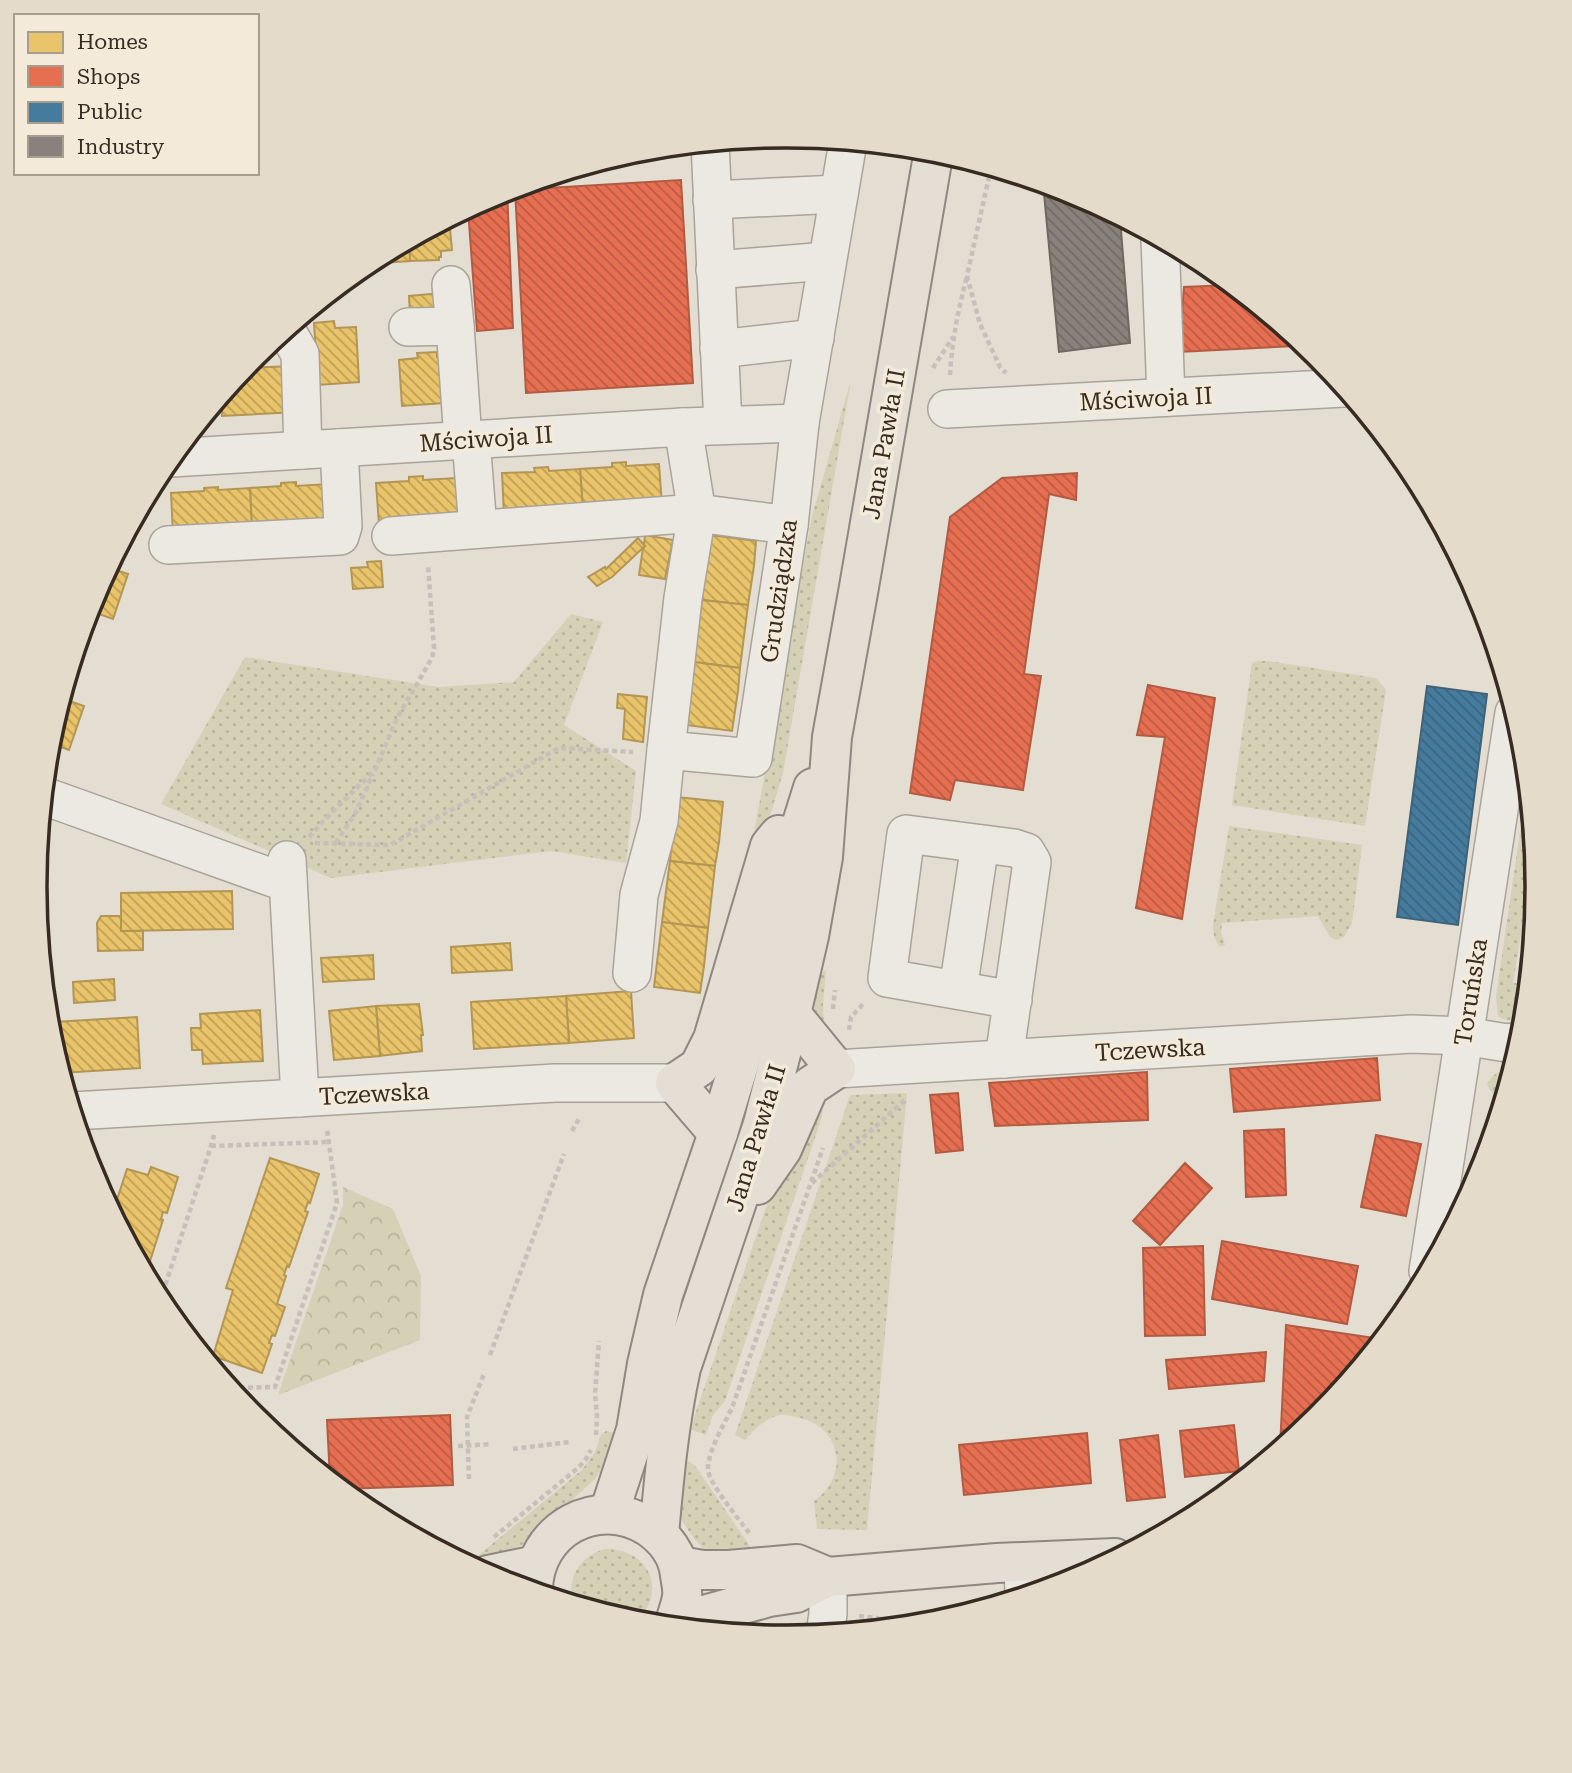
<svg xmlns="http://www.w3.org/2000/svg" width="1572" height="1773" viewBox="0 0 1572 1773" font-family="'Roboto Serif',serif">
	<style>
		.grass { fill: url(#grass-dots) }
		.forest { fill: url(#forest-crowns) }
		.homes { fill: url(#homes-back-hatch); stroke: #b49654; stroke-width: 2 }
		.shops { fill: url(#shops-back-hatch); stroke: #b25b43; stroke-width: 2 }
		.public { fill: url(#public-back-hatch); stroke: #416378; stroke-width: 2 }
		.industry { fill: url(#industry-back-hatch); stroke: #716761; stroke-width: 2 }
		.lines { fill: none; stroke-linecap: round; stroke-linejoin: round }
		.minor-casing { stroke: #aaa39a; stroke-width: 40 }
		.major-casing { stroke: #8f8881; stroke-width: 42 }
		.path { stroke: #c5c0b9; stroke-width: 4.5; stroke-dasharray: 5 3.5; stroke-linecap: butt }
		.minor { stroke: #ece9e3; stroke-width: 37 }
		.major { stroke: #e4ded5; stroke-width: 38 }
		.labels { text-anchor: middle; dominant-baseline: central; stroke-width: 7; stroke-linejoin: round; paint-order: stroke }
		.street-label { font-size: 24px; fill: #382b22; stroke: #f3eada }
		.rim { fill: none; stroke: #382b22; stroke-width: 3.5 }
	</style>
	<defs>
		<pattern id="grass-dots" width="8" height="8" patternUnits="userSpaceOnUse" patternTransform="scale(1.75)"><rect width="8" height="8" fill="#d4d1b6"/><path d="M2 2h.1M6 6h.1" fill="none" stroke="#b7b49c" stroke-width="1.8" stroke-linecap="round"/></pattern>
		<pattern id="forest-crowns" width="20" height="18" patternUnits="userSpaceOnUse" patternTransform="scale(1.75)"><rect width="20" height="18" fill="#d4d1b6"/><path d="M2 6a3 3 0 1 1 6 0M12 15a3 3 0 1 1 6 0" fill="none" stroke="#b7b49c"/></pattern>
		<pattern id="homes-back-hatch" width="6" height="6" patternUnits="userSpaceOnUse" patternTransform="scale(1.75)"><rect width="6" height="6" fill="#e9c46a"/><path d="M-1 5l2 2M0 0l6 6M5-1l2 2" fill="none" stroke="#be9f57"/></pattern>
		<pattern id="shops-back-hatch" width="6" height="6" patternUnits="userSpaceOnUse" patternTransform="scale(1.75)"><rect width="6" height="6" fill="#e76f51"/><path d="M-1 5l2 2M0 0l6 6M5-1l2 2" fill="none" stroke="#bc5b43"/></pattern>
		<pattern id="public-back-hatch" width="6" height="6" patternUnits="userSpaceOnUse" patternTransform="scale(1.75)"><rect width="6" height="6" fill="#457b9d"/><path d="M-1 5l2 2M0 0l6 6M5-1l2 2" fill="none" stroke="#3b6580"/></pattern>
		<pattern id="industry-back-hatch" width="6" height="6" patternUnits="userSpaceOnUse" patternTransform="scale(1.75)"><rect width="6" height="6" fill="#8a817c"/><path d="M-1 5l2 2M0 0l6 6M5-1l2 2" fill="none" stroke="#726a65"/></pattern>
	</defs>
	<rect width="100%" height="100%" fill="#e4ddd2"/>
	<g class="grass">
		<path d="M 851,380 L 783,773 L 753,872 L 742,888 L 754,833 L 812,516 Z"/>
		<path d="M 571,614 L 603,622 L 564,725 L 636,771 L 626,863 L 551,851 L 331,878 L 161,804 L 245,657 L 439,687 L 514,682 Z"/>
		<path d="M 1258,661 L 1268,661 L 1376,678 L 1386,690 L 1365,826 L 1232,805 L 1252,663 Z"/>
		<path d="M 1527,784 L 1534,853 L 1513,983 L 1527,984 C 1524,1000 1522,1032 1498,1016 L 1496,996 Z"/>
		<path d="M 1229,826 L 1362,845 L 1352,923 L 1344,937 L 1336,940 L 1330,937 L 1318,916 L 1222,923 L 1221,932 L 1225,945 L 1219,947 L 1214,936 L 1213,925 Z"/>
		<path d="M 826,970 L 823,1004 L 824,1032 L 812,1011 L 813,978 Z"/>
		<path d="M 1511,1070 L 1504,1095 L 1492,1093 L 1487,1085 C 1493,1073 1498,1071 1511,1070 Z"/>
		<path d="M 907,1093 L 867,1530 L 817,1529 L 814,1501 C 851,1475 841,1425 796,1417 C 791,1416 785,1414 780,1415 C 765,1418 755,1429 745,1440 L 735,1435 L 850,1095 Z"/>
		<path d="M 824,1099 L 821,1120 L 725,1401 L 713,1415 L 706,1435 L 690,1429 L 765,1210 L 792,1148 Z"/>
		<path d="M 606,1431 L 616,1433 L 604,1466 L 595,1479 L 525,1543 L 511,1551 L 473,1567 L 468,1564 L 582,1470 L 595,1452 L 601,1435 Z"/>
		<path d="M 681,1459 L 690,1462 L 696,1467 L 756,1555 L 705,1551 C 694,1539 682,1525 679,1509 C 677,1496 681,1472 681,1459 Z"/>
		<path d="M 604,1549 C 648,1547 670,1592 635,1622 L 573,1603 C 566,1577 580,1557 604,1549 Z"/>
	</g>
	<path class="forest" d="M 343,1187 L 393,1209 L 421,1276 L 420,1340 L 278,1395 L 343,1205 Z"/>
	<g class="homes">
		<path d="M 445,222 L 445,229 L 450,229 L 452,250 L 441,251 L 441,257 L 439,257 L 439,260 L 410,261 L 409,240 Z"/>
		<path d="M 409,240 L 410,261 L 382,263 L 380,256 Z"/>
		<path d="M 442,293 L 444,314 L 410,316 L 409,296 Z"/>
		<path d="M 334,321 L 335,328 L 356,327 L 359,382 L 318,385 L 314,323 Z"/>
		<path d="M 437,352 L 437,357 L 457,356 L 459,402 L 402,406 L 399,360 L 418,358 L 417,353 Z"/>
		<path d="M 293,366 L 296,412 L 222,416 L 221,397 L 245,368 Z"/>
		<path d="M 626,462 L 626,466 L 659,464 L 662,505 L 583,510 L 580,469 L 612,467 L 612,463 Z"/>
		<path d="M 548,467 L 549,471 L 580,469 L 583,510 L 504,515 L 502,473 L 535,472 L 534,468 Z"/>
		<path d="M 423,476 L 423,480 L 456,478 L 459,519 L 379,524 L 376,483 L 409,481 L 409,477 Z"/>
		<path d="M 296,482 L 296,486 L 329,484 L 331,525 L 252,530 L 250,488 L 281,486 L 281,483 Z"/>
		<path d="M 218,487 L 218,490 L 250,488 L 252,530 L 173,534 L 171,493 L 204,491 L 204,488 Z"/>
		<path d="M 645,535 L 673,540 L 665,579 L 639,575 L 643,548 L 645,546 L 644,545 Z"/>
		<path d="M 710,535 L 756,541 L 754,566 L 748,605 L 702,600 Z"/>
		<path d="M 638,538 L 645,546 L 612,577 L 597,586 L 588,577 L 605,567 L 606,569 Z"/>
		<path d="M 381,561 L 383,587 L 353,589 L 351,568 L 368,567 L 367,562 Z"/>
		<path d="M 109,568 L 128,574 L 113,619 L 93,612 Z"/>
		<path d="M 702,600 L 748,605 L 740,668 L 694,662 Z"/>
		<path d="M 694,662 L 740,668 L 738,691 L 732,731 L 686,725 Z"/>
		<path d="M 618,694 L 647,697 L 643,742 L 623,739 L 625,709 L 617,708 Z"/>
		<path d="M 64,699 L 84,706 L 69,750 L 49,743 Z"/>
		<path d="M 677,797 L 723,802 L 719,842 L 715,866 L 670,861 Z"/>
		<path d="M 670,861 L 715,866 L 708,928 L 662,922 Z"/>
		<path d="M 232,891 L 233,929 L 121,931 L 121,893 Z"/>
		<path d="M 101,916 L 121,916 L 121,931 L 143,931 L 143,950 L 98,951 L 97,923 Z"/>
		<path d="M 662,922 L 708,928 L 704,966 L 700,993 L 654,987 Z"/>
		<path d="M 510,943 L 512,970 L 452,973 L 451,947 Z"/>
		<path d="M 373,955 L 374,979 L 323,982 L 321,958 Z"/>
		<path d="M 114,979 L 115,1000 L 74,1003 L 73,982 Z"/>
		<path d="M 631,991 L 634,1038 L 569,1043 L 566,996 Z"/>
		<path d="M 566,996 L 569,1043 L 474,1049 L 471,1002 Z"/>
		<path d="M 419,1004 L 423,1035 L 421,1035 L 422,1051 L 380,1056 L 376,1006 Z"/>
		<path d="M 376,1006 L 380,1056 L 334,1060 L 329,1011 Z"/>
		<path d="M 260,1010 L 263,1061 L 203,1064 L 202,1050 L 192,1050 L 191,1028 L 201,1028 L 200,1014 Z"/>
		<path d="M 137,1017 L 140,1068 L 61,1073 L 58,1061 L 55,1022 Z"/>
		<path d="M 270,1158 L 319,1174 L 310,1203 L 308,1202 L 305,1211 L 308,1212 L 289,1267 L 287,1266 L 284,1275 L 286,1276 L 277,1304 L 285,1307 L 275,1336 L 272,1335 L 269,1343 L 272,1344 L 262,1373 L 213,1356 L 233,1290 L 226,1288 Z"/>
		<path d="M 151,1167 L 178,1177 L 167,1213 L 163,1212 L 161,1219 L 163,1220 L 146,1274 L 113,1212 L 127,1169 L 148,1175 Z"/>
	</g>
	<g class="shops">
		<path d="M 681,180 L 693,383 L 526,393 L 515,190 Z"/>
		<path d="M 507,190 L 513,328 L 477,331 L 468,209 L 499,193 Z"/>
		<path d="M 1231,285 L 1295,337 L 1295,346 L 1179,352 L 1184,287 Z"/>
		<path d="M 1077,473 L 1076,500 L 1049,494 L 1024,674 L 1041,676 L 1023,790 L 955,780 L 950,800 L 910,793 L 950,517 L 1002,478 Z"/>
		<path d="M 1148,685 L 1215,698 L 1182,919 L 1136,908 L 1165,737 L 1137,735 Z"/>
		<path d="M 1377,1058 L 1380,1100 L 1234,1112 L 1230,1069 Z"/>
		<path d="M 1147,1072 L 1148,1120 L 995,1126 L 989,1083 Z"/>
		<path d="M 958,1093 L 963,1150 L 936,1153 L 930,1095 Z"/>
		<path d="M 1284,1129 L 1286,1195 L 1246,1197 L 1244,1131 Z"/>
		<path d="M 1376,1135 L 1421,1144 L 1406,1216 L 1361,1207 Z"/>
		<path d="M 1185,1163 L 1212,1188 L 1160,1245 L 1133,1221 Z"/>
		<path d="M 1222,1241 L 1358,1266 L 1347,1324 L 1212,1299 Z"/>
		<path d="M 1203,1246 L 1205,1335 L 1145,1336 L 1143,1248 Z"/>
		<path d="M 1286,1325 L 1381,1339 L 1317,1418 L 1280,1448 Z"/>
		<path d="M 1266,1352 L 1264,1381 L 1169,1389 L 1166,1360 Z"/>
		<path d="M 450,1415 L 453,1485 L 342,1489 L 330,1479 L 327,1420 Z"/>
		<path d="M 1234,1425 L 1239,1471 L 1185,1477 L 1180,1431 Z"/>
		<path d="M 1087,1433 L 1091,1483 L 964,1495 L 959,1445 Z"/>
		<path d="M 1158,1435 L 1165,1497 L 1127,1501 L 1120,1440 Z"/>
	</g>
	<path class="public" d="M 1427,686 L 1487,694 L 1458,925 L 1397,917 Z"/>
	<path class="industry" d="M 1043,183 L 1074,193 L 1120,218 L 1130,343 L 1059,352 Z"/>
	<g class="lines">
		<defs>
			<g id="minor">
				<path d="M 710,143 L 723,425"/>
				<path d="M 712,200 L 839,194"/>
				<path d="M 1160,239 L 1166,397"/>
				<path d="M 715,270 L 827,261"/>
				<path d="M 451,285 L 455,326"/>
				<path d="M 408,327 L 455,326 L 463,440"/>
				<path d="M 283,333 L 288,333 L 300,354 L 303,450"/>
				<path d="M 719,349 L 815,338"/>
				<path d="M 947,409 L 1344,388"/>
				<path d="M 683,427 L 697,513 L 683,598 L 666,750 L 753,758 L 789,525 L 800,423 L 848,142"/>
				<path d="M 471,439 L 478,529"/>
				<path d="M 171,458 L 683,427 L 800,423"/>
				<path d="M 391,536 L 697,513 L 789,525"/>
				<path d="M 168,545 L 340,536 L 343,526 L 339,448"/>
				<path d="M 44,796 L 273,878 L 288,879"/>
				<path d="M 287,860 L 300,1098"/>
				<path d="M 632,973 L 639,895 L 659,821 L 666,750"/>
				<path d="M 958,990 L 980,844"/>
				<path d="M 1004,1059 L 1032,862 L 1026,852 L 1014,848 L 906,834 L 887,978 L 1013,1000"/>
				<path d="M 836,1069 L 1412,1034 L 1464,1036 L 1507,1043 L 1520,1041"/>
				<path d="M 73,1111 L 555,1083 L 675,1083"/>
				<path d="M 1428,1271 L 1514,713"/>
				<path d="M 1023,1562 L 1024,1595"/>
				<path d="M 825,1634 L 828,1614 L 828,1577"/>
			</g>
			<g id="major">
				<path d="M 718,1133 L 675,1083 L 699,1067 L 713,1039 L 770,846 L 779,835"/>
				<path d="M 757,1185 L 782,1149 L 809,1087 L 836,1069 L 791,1014"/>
				<path d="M 609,1513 L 636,1430 L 647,1364 L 663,1295 L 718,1133 L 747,1038 L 784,896 L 794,849 L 813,788"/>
				<path d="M 659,1534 C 664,1478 669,1423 681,1368 L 763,1124 L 791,1014 L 809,936 L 823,857 L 832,737 L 859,587 L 934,150"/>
				<path d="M 680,1566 L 702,1570 L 729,1570 L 797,1564 L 828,1577"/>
				<path d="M 488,1575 L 536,1565"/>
				<path d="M 533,1591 C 533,1530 597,1494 649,1527 C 665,1538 678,1555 680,1575 C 681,1582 683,1590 682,1597 C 681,1605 677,1614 675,1623 L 672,1626"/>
				<path d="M 675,1623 L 769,1597 L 796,1593 L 828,1577 L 997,1563 L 1115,1558"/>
			</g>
		</defs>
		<use href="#minor" class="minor-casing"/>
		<use href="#major" class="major-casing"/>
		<g class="path">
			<path d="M 991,168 L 967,276 L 980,324 L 1000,367 L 1006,373"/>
			<path d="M 933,368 L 953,337"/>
			<path d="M 950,375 C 952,341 958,309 967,277"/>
			<path d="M 1497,684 L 1500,666"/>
			<path d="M 309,837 L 331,813 L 375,770 L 397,718 L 432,658 L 434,648 L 428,565"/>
			<path d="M 315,843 L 390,845 L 559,748 L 633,752"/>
			<path d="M 336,843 L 356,812 L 373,774"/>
			<path d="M 833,1009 L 835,990"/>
			<path d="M 849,1030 L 851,1017 L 864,1003"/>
			<path d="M 572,1131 L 580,1117"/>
			<path d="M 211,1146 L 329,1142"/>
			<path d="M 812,1183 L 905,1100"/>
			<path d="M 160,1301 L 211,1146 L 214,1135"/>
			<path d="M 490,1355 L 564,1154"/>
			<path d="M 231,1388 L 275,1387 L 337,1203 L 327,1129"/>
			<path d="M 596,1435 L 597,1416 L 595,1393 L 599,1341"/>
			<path d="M 458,1446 L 491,1444"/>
			<path d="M 513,1449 L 570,1442"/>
			<path d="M 469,1479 L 467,1417 L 484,1374"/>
			<path d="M 749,1533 C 740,1520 708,1483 708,1469 C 708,1451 724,1424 732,1408 L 823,1148"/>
			<path d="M 494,1537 L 578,1468 L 586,1459 L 591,1450"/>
			<path d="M 859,1616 L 876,1618 L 906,1626"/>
		</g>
		<use href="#minor" class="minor"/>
		<use href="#major" class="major"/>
	</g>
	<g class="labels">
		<g class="street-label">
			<text transform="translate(1146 399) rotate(-3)">Mściwoja II</text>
			<text transform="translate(486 439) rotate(-4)">Mściwoja II</text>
			<text transform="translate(884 444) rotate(-80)">Jana Pawła II</text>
			<text transform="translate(779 591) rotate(-82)">Grudziądzka</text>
			<text transform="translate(1471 992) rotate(-81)">Toruńska</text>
			<text transform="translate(1150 1050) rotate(-3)">Tczewska</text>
			<text transform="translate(374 1094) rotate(-3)">Tczewska</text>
			<text transform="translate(756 1138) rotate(-73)">Jana Pawła II</text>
		</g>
	</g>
	<path d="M0 0H1572V1773H0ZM785 148H787A738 738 0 0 1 1525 886V887A738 738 0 0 1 787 1625H785A738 738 0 0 1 47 887V886A738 738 0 0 1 785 148Z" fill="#e4dbcb" fill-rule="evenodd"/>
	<path class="rim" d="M785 148H787A738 738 0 0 1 1525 886V887A738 738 0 0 1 787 1625H785A738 738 0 0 1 47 887V886A738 738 0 0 1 785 148Z"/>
	<rect x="14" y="14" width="245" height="161" fill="#f3eada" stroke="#a89e90" stroke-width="2"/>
	<rect x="28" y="32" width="35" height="21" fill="#e9c46a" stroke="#a89e90" stroke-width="2"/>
	<text x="77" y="49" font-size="21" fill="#382b22">Homes</text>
	<rect x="28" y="66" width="35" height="21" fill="#e76f51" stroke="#a89e90" stroke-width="2"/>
	<text x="77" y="84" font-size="21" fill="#382b22">Shops</text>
	<rect x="28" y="102" width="35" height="21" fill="#457b9d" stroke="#a89e90" stroke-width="2"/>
	<text x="77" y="119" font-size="21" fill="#382b22">Public</text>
	<rect x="28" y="136" width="35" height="21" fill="#8a817c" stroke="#a89e90" stroke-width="2"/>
	<text x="77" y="154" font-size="21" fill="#382b22">Industry</text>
</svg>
